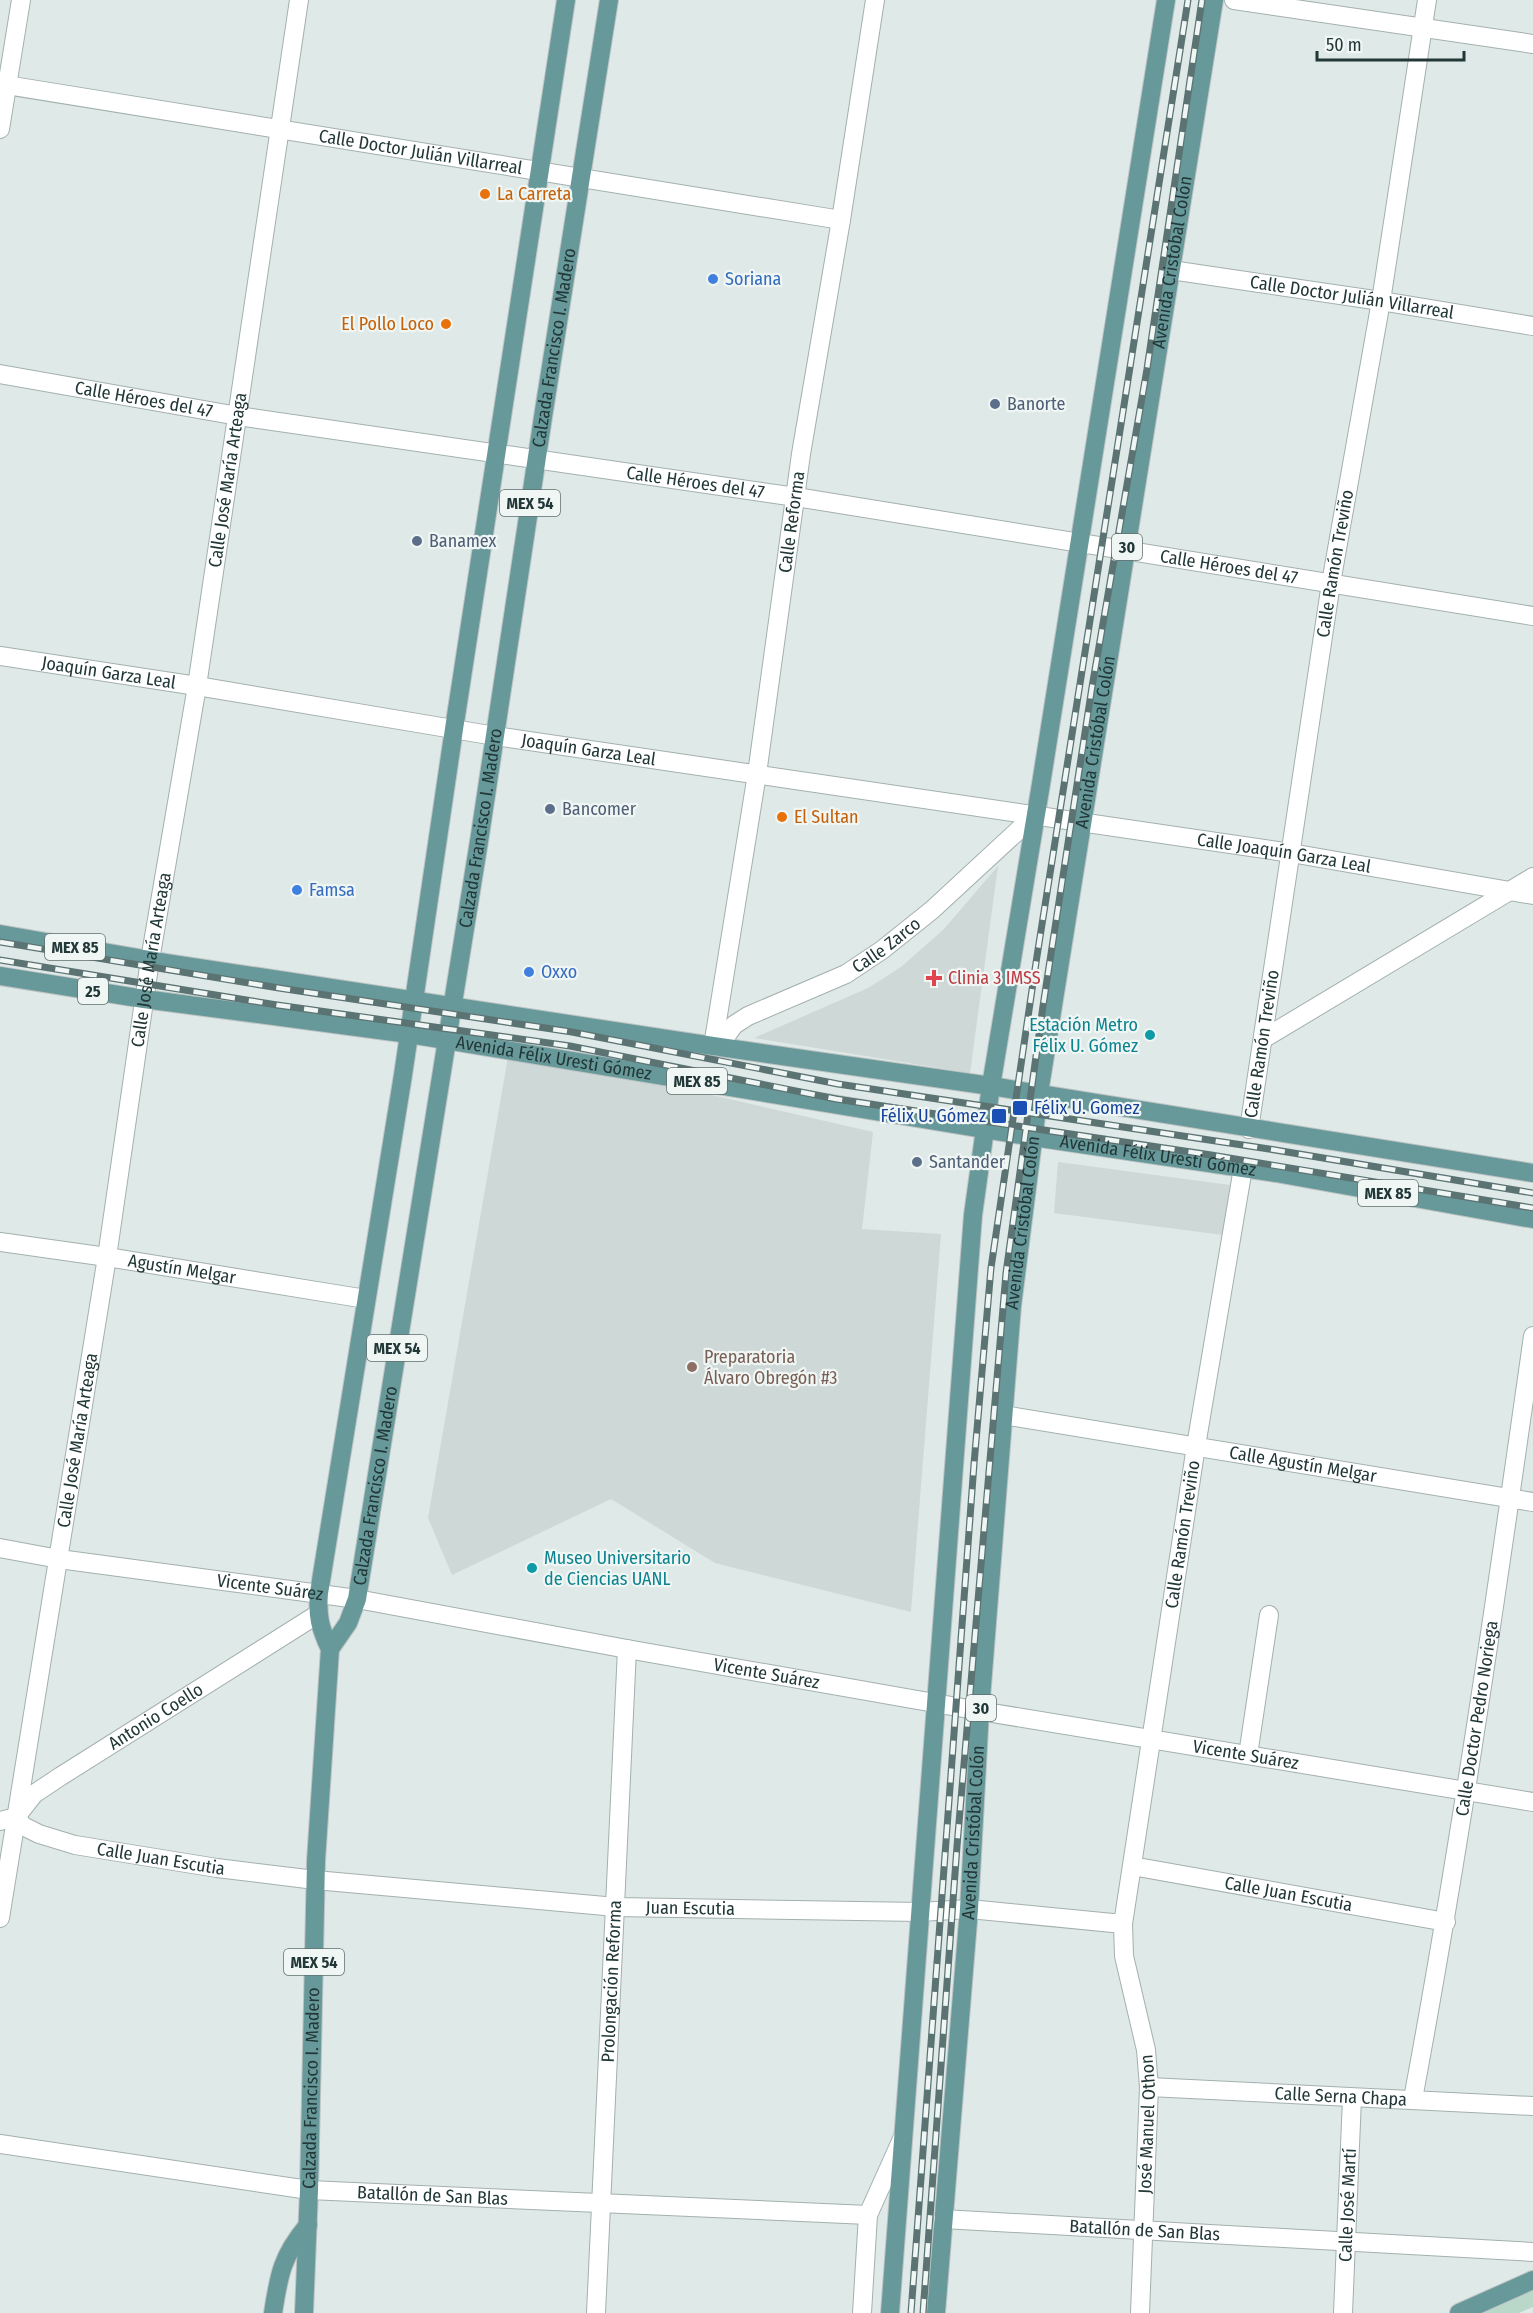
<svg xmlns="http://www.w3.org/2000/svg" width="1533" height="2313" viewBox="0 0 1533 2313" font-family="'Fira Sans Condensed',sans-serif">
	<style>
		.built { fill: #ced8d6 }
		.green { fill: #bad8ca }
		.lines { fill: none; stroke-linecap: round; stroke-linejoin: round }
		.minor-casing { stroke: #a3b0af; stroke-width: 20 }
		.major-casing { stroke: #bdc3c3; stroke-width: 20 }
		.minor { stroke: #fff; stroke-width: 18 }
		.major { stroke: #68999a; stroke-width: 18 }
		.rail-casing { stroke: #5c7373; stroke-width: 7 }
		.rail { stroke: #eff6f4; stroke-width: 4.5; stroke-dasharray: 14; stroke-linecap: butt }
		.food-dot { fill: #e8710a; stroke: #eff6f4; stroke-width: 2 }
		.shop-dot { fill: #3f7fe0; stroke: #eff6f4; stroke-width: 2 }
		.service-dot { fill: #5c6f8a; stroke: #eff6f4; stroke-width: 2 }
		.health-dot { fill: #e0444e; stroke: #eff6f4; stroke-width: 2 }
		.culture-dot { fill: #0f9aa8; stroke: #eff6f4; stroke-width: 2 }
		.transit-dot { fill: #1a4fb4; stroke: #eff6f4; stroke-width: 2 }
		.education-dot { fill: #8d6e63; stroke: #eff6f4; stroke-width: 2 }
		.labels { text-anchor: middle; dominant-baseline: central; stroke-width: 4.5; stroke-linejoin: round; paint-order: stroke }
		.shield { fill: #eff6f4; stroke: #607070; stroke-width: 1.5 }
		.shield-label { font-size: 16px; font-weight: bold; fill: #223737 }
		.street-label { font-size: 18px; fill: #223737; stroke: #eff6f4 }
		.food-label { font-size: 18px; fill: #c56008; stroke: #eff6f4; text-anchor: start }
		.shop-label { font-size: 18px; fill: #366cbe; stroke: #eff6f4; text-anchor: start }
		.service-label { font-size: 18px; fill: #4e5e75; stroke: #eff6f4; text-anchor: start }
		.health-label { font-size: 18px; fill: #be3a42; stroke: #eff6f4; text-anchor: start }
		.culture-label { font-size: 18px; fill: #0d838f; stroke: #eff6f4; text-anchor: end }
		.transit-label { font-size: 18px; fill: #164399; stroke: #eff6f4; text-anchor: start }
		.education-label { font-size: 18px; fill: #785e54; stroke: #eff6f4; text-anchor: start }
	</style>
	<rect width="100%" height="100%" fill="#dfe9e7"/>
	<g class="built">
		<path d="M 998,866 L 970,1073 L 754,1038 L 868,988 L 901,967 L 944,929 Z"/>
		<path d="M 508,1057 L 708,1094 L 873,1132 L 862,1229 L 941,1234 L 911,1612 L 715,1563 L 611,1499 L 452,1575 L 428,1518 Z"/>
		<path d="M 1058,1162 L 1230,1185 L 1223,1235 L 1054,1213 Z"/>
	</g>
	<path class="green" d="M 1533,2289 L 1533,2307 L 1519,2313 L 1479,2313 Z"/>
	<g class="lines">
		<defs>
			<g id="minor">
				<path d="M 1234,0 L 1533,44"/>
				<path id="s1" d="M 0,84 L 841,220"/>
				<path d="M 0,129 L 21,0"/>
				<path id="s2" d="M 1171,270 L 1381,301 L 1533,326"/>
				<path id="s3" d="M 0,374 L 238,416 L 796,497 L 1533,616"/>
				<path id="s4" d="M 0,656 L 197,686 L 495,736 L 1291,853 L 1533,895"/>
				<path d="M 1263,1039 L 1533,877"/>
				<path id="s5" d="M 713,1046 L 757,774 L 801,454 L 841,220 L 875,0"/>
				<path id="s6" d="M 718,1047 L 734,1025 L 748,1016 L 846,974 L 882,950 L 932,910 L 1036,814"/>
				<path id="s7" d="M 1249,1129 L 1331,583 L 1381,301 L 1427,0"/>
				<path id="s8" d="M 0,1242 L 107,1257 L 366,1299"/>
				<path id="s9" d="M 1003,1415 L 1533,1502"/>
				<path id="s10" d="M 0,1548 L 59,1559 L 357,1599 L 627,1649 L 980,1711 L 1533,1802"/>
				<path d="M 1248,1755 L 1269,1615"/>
				<path id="s11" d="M 16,1817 L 23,1826 L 39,1834 L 75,1845 L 217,1868 L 315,1880 L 616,1907 L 920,1912 L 969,1909 L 1123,1924"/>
				<path id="s12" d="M 0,1821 L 16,1817 L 34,1794 L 61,1776 L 318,1614"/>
				<path id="s13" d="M 1132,1866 L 1446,1922"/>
				<path id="s14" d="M 0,1918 L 107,1257 L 150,960 L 197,686 L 299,0"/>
				<path id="s15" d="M 1149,2087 L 1533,2106"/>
				<path id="s16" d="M 1413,2099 C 1460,1846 1497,1591 1533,1336"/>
				<path id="s17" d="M 0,2144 L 309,2190 L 868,2215"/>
				<path id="s18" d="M 943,2219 L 1533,2252"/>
				<path id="s19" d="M 596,2313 L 627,1649"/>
				<path d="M 862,2313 L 868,2215 L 902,2139"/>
				<path id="s20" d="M 1140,2313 L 1149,2087 L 1146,2050 L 1124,1956 L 1123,1924 L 1196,1446 L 1243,1168"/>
				<path id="s21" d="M 1343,2313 L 1352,2098"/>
			</g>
			<g id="major">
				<path d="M 0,934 L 167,963 L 713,1046 L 991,1086 L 1533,1173"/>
				<path id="s22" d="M 0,976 L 144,999 L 409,1034 L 1033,1137 L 1276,1173 L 1533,1219"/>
				<path id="s23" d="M 330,1649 L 348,1623 L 357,1599 L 480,835 L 543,417 L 609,0"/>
				<path d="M 273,2313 C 279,2274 282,2256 308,2225"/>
				<path id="s24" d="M 304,2313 L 309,2190 L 316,1861 L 330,1649 C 320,1628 317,1616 319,1593 L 403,1075 L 454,729 L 566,0"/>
				<path d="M 890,2313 L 973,1215 L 991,1086 L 1041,784 L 1166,0"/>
				<path id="s25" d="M 936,2313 L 969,1909 L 980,1711 L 1012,1306 L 1039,1093 L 1214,0"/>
				<path d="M 1459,2313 L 1533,2280"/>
			</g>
		</defs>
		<use href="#minor" class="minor-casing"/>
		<use href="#major" class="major-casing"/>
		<use href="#minor" class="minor"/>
		<use href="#major" class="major"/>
		<defs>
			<g id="rail">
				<path d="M 0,942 L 279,988 L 572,1032 L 838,1084 L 1269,1149 L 1533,1193"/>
				<path d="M 0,960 L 277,1005 L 570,1046 L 836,1099 L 1211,1155 L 1533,1208"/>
				<path d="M 911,2313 L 974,1464 L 991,1268 L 1037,956 L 1188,0"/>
				<path d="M 923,2313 L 957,1846 L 1006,1273 L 1043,1006 L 1092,687 L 1147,369 L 1202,0"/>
			</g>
		</defs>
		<use href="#rail" class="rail-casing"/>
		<use href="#rail" class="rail"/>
	</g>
	<g class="food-dot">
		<circle cx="485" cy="194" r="6"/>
		<circle cx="446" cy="324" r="6"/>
		<circle cx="782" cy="817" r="6"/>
	</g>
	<g class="shop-dot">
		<circle cx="713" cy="279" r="6"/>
		<circle cx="297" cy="890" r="6"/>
		<circle cx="529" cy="972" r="6"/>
	</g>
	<g class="service-dot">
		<circle cx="995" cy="404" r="6"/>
		<circle cx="417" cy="541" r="6"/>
		<circle cx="550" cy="809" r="6"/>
		<circle cx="917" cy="1162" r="6"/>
	</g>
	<path class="health-dot" d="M931 969h6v6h6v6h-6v6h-6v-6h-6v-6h6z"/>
	<g class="culture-dot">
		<circle cx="1150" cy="1035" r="6"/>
		<circle cx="532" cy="1568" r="6"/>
	</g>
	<g class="transit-dot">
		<rect x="1012" y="1100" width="16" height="16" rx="3"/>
		<rect x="991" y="1108" width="16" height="16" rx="3"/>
	</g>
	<circle class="education-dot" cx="692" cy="1367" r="6"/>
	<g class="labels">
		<g class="shield">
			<rect x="500" y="490" width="60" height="26" rx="4.5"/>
			<rect x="1112" y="534" width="30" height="26" rx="4.5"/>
			<rect x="45" y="934" width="60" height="26" rx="4.5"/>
			<rect x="78" y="978" width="30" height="26" rx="4.5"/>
			<rect x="667" y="1068" width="60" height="26" rx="4.5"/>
			<rect x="1358" y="1180" width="60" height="26" rx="4.5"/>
			<rect x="367" y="1335" width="60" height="26" rx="4.5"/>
			<rect x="966" y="1695" width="30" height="26" rx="4.5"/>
			<rect x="284" y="1949" width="60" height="26" rx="4.5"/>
		</g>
		<g class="shield-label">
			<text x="530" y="503">MEX 54</text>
			<text x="1127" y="547">30</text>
			<text x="75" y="947">MEX 85</text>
			<text x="93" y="991">25</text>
			<text x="697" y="1081">MEX 85</text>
			<text x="1388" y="1193">MEX 85</text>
			<text x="397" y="1348">MEX 54</text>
			<text x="981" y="1708">30</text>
			<text x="314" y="1962">MEX 54</text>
		</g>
		<g class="street-label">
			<text stroke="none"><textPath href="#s1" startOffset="426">Calle Doctor Julián Villarreal</textPath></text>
			<text stroke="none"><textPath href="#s25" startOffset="2066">Avenida Cristóbal Colón</textPath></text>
			<text stroke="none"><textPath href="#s2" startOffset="183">Calle Doctor Julián Villarreal</textPath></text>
			<text stroke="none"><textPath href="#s23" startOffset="1324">Calzada Francisco I. Madero</textPath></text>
			<text stroke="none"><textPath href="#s3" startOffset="146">Calle Héroes del 47</textPath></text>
			<text stroke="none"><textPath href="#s14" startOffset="1456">Calle José María Arteaga</textPath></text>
			<text stroke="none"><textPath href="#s3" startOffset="704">Calle Héroes del 47</textPath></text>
			<text stroke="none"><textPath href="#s5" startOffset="530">Calle Reforma</textPath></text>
			<text stroke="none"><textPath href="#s7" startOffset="572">Calle Ramón Treviño</textPath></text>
			<text stroke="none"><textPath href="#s3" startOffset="1244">Calle Héroes del 47</textPath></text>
			<text stroke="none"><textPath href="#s4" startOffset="110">Joaquín Garza Leal</textPath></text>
			<text stroke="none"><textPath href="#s25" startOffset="1580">Avenida Cristóbal Colón</textPath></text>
			<text stroke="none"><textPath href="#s4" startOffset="596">Joaquín Garza Leal</textPath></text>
			<text stroke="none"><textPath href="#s23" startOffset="838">Calzada Francisco I. Madero</textPath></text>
			<text stroke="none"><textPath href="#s4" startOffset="1299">Calle Joaquín Garza Leal</textPath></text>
			<text stroke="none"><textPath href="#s6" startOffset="200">Calle Zarco</textPath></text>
			<text stroke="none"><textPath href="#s14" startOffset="970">Calle José María Arteaga</textPath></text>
			<text stroke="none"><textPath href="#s7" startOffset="86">Calle Ramón Treviño</textPath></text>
			<text stroke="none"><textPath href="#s22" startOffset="560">Avenida Félix Uresti Gómez</textPath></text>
			<text stroke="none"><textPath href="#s22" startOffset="1172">Avenida Félix Uresti Gómez</textPath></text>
			<text stroke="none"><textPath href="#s25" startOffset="1094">Avenida Cristóbal Colón</textPath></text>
			<text stroke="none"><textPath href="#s8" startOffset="184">Agustín Melgar</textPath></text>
			<text stroke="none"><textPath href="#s14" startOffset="484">Calle José María Arteaga</textPath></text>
			<text stroke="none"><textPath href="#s9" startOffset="304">Calle Agustín Melgar</textPath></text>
			<text stroke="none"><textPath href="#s23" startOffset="172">Calzada Francisco I. Madero</textPath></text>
			<text stroke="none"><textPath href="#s20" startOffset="786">Calle Ramón Treviño</textPath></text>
			<text stroke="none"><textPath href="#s10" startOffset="273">Vicente Suárez</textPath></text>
			<text stroke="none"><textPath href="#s10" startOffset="777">Vicente Suárez</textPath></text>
			<text stroke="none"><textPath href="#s12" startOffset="190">Antonio Coello</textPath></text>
			<text stroke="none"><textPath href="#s16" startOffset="386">Calle Doctor Pedro Noriega</textPath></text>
			<text stroke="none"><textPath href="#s10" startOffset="1263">Vicente Suárez</textPath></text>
			<text stroke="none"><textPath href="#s25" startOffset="482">Avenida Cristóbal Colón</textPath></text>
			<text stroke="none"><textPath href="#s11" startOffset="154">Calle Juan Escutia</textPath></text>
			<text stroke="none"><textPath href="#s13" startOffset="159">Calle Juan Escutia</textPath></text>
			<text stroke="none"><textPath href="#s11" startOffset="686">Juan Escutia</textPath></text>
			<text stroke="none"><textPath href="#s19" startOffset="332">Prolongación Reforma</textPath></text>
			<text stroke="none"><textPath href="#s24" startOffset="225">Calzada Francisco I. Madero</textPath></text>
			<text stroke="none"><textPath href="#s15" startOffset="192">Calle Serna Chapa</textPath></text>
			<text stroke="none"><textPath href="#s20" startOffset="189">José Manuel Othon</textPath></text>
			<text stroke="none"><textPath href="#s17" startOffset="436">Batallón de San Blas</textPath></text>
			<text stroke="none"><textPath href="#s21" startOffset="108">Calle José Martí</textPath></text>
			<text stroke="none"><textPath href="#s18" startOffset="202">Batallón de San Blas</textPath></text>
		</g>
		<g class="food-label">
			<text x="497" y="194">La Carreta</text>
			<text x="434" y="324" text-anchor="end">El Pollo Loco</text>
			<text x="794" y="817">El Sultan</text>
		</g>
		<g class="shop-label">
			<text x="725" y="279">Soriana</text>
			<text x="309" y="890">Famsa</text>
			<text x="541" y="972">Oxxo</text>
		</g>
		<g class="service-label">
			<text x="1007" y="404">Banorte</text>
			<text x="429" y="541">Banamex</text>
			<text x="562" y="809">Bancomer</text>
			<text x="929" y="1162">Santander</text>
		</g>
		<g class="health-label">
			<text x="948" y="978">Clinia 3 IMSS</text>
		</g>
		<g class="culture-label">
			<text x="1138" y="1025">Estación Metro<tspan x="1138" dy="21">Félix U. Gómez</tspan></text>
			<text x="544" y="1558" text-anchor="start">Museo Universitario<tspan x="544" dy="21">de Ciencias UANL</tspan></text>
		</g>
		<g class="transit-label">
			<text x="1034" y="1108">Félix U. Gomez</text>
			<text x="986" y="1116" text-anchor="end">Félix U. Gómez</text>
		</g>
		<g class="education-label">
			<text x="704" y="1357">Preparatoria<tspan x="704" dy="21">Álvaro Obregón #3</tspan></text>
		</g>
	</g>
	<path d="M1317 51v9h147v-9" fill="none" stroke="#223737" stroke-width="3"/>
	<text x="1326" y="51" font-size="18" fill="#223737" stroke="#eff6f4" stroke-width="4.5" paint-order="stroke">50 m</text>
</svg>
